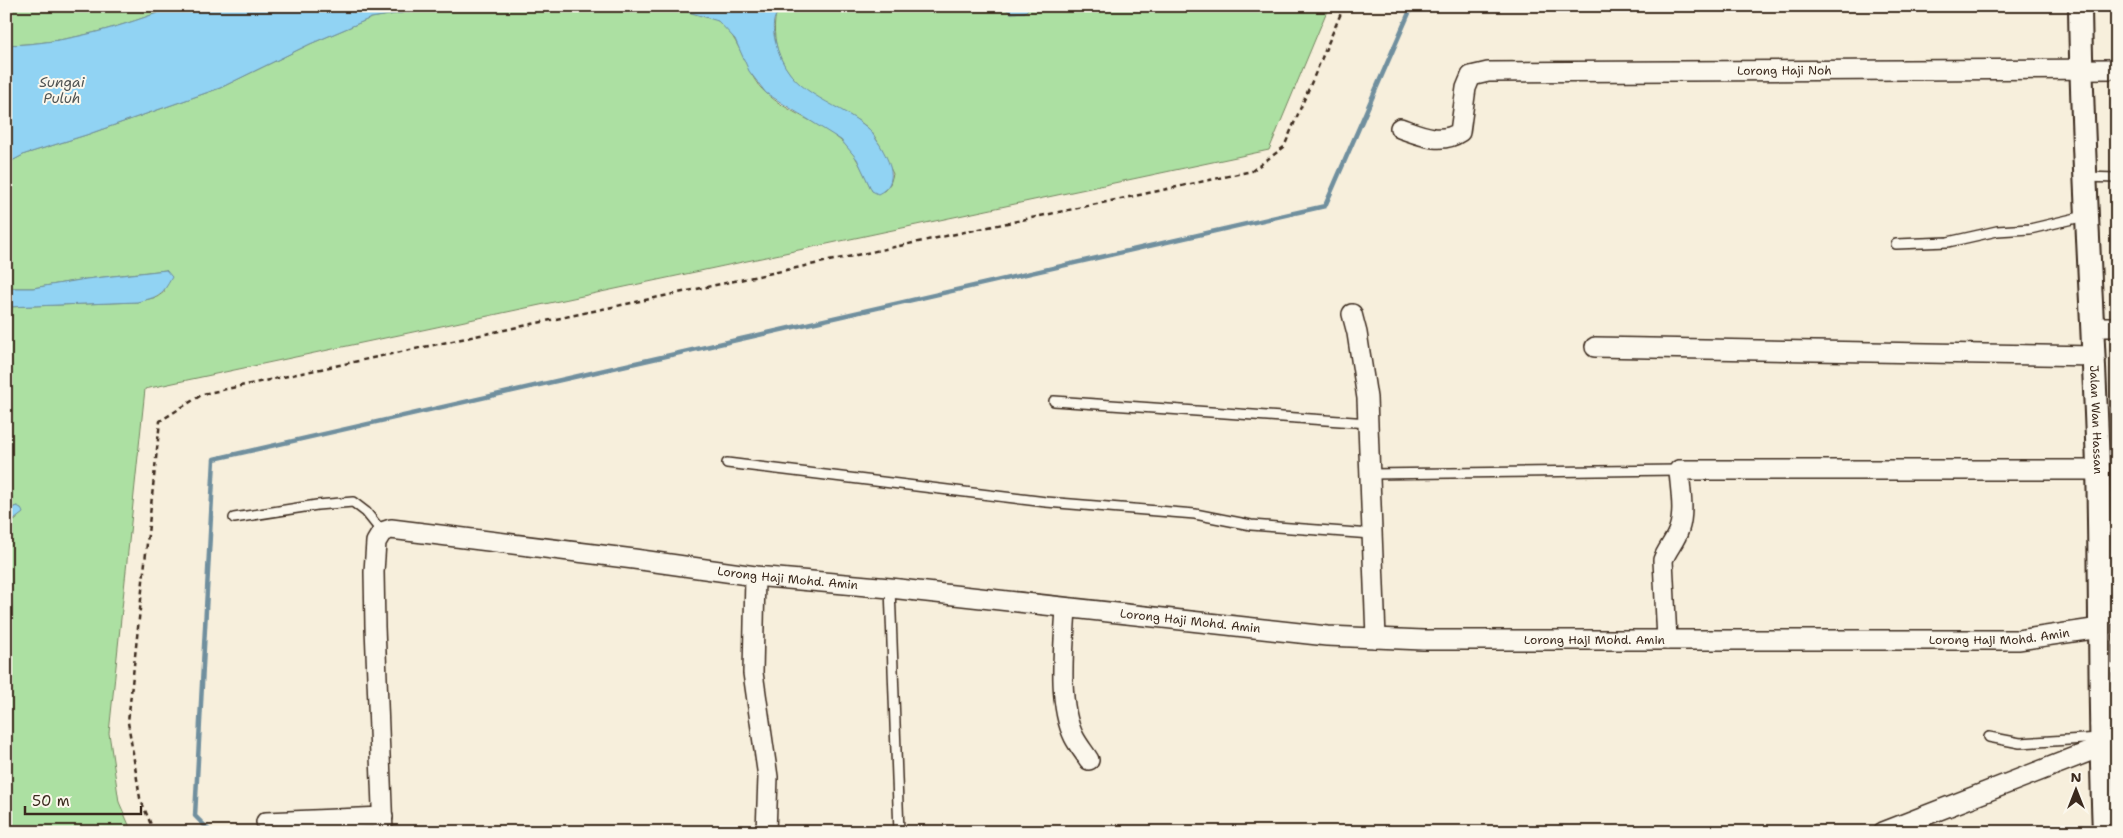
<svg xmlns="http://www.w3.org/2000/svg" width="2123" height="838" viewBox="0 0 2123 838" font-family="'Shantell Sans',sans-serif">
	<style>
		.green { fill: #ace0a2; stroke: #748560 }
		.water { fill: #91d3f3; stroke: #6f8f9e }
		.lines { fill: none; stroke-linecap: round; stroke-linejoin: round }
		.stream { stroke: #6f8f9e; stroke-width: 4.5 }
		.service-casing { stroke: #3b2a1e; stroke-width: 12 }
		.minor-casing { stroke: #3b2a1e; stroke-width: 22 }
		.tertiary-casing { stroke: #3b2a1e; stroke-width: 26 }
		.path { stroke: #3b2a1e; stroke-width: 2.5; stroke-dasharray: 5 4; stroke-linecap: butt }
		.service { stroke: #fbf7ec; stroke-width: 9 }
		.minor { stroke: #fbf7ec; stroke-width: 19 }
		.tertiary { stroke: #fbf7ec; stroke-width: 22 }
		.labels { text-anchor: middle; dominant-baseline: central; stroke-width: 4; stroke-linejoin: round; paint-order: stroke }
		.street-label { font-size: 12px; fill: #3b2a1e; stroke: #fbf7ec }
		.water-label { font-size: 14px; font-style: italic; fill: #505453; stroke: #fbf7ec }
	</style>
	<rect width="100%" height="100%" fill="#f7efdc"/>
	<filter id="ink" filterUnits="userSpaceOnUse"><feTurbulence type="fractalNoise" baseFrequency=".02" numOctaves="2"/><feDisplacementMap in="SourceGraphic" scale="10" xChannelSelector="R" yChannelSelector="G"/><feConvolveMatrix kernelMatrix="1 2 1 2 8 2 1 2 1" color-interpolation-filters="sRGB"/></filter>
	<g filter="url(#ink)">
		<g class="green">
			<path d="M 6,6 L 176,6 C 121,27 65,44 6,45 Z"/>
			<path d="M 442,6 L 656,6 C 670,8 708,14 718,21 C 743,39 744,74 766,93 C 787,112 819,122 840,140 C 856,152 864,173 872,191 L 884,191 L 890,184 L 893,174 C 887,162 878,138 869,129 C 854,115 833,109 816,98 C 786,78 769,49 776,13 L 784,6 L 1002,6 L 1011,13 L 1025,12 L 1031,6 L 1329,6 L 1269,150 L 145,389 L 109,733 L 119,802 L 132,832 L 6,832 L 6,526 L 17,519 L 17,506 L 6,510 L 6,307 L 137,302 L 157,297 L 164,292 L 166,270 L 86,279 L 33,288 L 6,288 L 6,164 L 25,154 L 86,135 L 220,88 L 310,44 L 371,18 Z"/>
		</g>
		<g class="water">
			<path d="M 176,6 L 442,6 L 371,18 L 310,44 L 220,88 L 86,135 L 25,154 L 6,164 L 6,45 C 65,44 121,27 176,6 Z"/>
			<path d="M 656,6 L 784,6 C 772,16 772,25 775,40 C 787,96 833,98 869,129 C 873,133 876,140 880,145 C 889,161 901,183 878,194 L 872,191 L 857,159 L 841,140 L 766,93 L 749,71 L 735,39 L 718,21 L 675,8 Z"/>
			<path d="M 1002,6 L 1031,6 L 1025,12 L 1011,13 Z"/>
			<path d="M 166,270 L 172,277 C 162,296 158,297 137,302 L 6,307 L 6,288 L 33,288 L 86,279 Z"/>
			<path d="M 17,506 L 21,508 L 23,513 L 6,526 L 6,510 Z"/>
		</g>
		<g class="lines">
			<path class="stream" d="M 211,832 L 195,816 L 214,459 L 1325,206 L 1412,6"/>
			<defs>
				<g id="service">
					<path d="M 2085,177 L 2117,178"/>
					<path d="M 1896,244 L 1948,242 L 1997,231 L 2030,229 L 2085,216"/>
					<path d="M 1054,401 L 1369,423"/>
					<path d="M 727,463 L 1046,502 L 1195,514 L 1251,525 L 1371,534"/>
					<path d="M 1370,474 L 1679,470"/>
					<path d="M 234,518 L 317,505 L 353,502 L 366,512 L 382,532"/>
					<path d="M 890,588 L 899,832"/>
					<path d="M 2100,619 L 2117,619"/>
					<path d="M 2101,668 L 2117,669"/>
					<path d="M 1989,737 L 2020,743 L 2100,738"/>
				</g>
				<g id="minor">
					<path id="s1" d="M 1400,128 C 1420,135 1441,145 1460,132 L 1466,88 L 1471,76 L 1488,72 L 2117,69"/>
					<path d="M 1352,314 L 1357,333 L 1367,398 L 1376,638"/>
					<path d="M 2093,327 L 2117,327"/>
					<path d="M 1595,347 L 2094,356"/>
					<path d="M 755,576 L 753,673 L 768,777 L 766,832"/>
					<path d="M 1066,608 C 1064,646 1057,703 1074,737 C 1078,745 1084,752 1089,760"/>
					<path d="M 1667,640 L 1663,560 C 1667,549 1676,540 1679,529 C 1685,511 1680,488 1679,470 L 2098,470"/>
					<path d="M 2100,725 L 2117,725"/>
					<path d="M 266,822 L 383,817"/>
					<path id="s2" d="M 383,832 L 375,627 L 374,572 L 376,542 L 382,532 L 391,529 L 634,559 L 755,576 L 890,588 L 1327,636 L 1423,640 L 2018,640 L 2100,628"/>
					<path d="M 1883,832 L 2101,747"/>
				</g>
				<g id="tertiary">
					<path id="s3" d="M 2080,6 C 2082,160 2093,313 2098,467 C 2101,588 2099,710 2104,832"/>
				</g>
			</defs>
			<use href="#service" class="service-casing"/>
			<use href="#minor" class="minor-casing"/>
			<use href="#tertiary" class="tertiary-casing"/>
			<path class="path" d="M 154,832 L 140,798 L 128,722 L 160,421 L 203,394 L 1252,171 L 1284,147 L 1344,6"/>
			<use href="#service" class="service"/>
			<use href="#minor" class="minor"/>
			<use href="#tertiary" class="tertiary"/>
		</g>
	</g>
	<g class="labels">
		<g class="street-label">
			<text stroke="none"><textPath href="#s1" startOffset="434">Lorong Haji Noh</textPath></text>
			<text stroke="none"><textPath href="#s3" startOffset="414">Jalan Wan Hassan</textPath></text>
			<text stroke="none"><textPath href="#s2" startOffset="711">Lorong Haji Mohd. Amin</textPath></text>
			<text stroke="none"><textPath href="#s2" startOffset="1116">Lorong Haji Mohd. Amin</textPath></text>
			<text stroke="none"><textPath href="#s2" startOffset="1926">Lorong Haji Mohd. Amin</textPath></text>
			<text stroke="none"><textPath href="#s2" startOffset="1521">Lorong Haji Mohd. Amin</textPath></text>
		</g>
		<g class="water-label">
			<text x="62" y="82">Sungai<tspan x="62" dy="16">Puluh</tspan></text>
		</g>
	</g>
	<rect width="2123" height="838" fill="none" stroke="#fbf7ec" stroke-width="25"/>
	<rect x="12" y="12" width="2098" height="813" fill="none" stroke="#3b2a1e" stroke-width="2" filter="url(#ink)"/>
	<g transform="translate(2076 790)" stroke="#fbf7ec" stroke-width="4" paint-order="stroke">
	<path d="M0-4L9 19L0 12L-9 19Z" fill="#3b2a1e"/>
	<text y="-8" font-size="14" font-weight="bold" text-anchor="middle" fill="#3b2a1e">N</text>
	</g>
	<path d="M25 806v8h116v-8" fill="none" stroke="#3b2a1e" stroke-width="2.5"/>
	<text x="32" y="806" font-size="15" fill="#3b2a1e" stroke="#fbf7ec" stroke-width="4" paint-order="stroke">50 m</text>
</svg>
